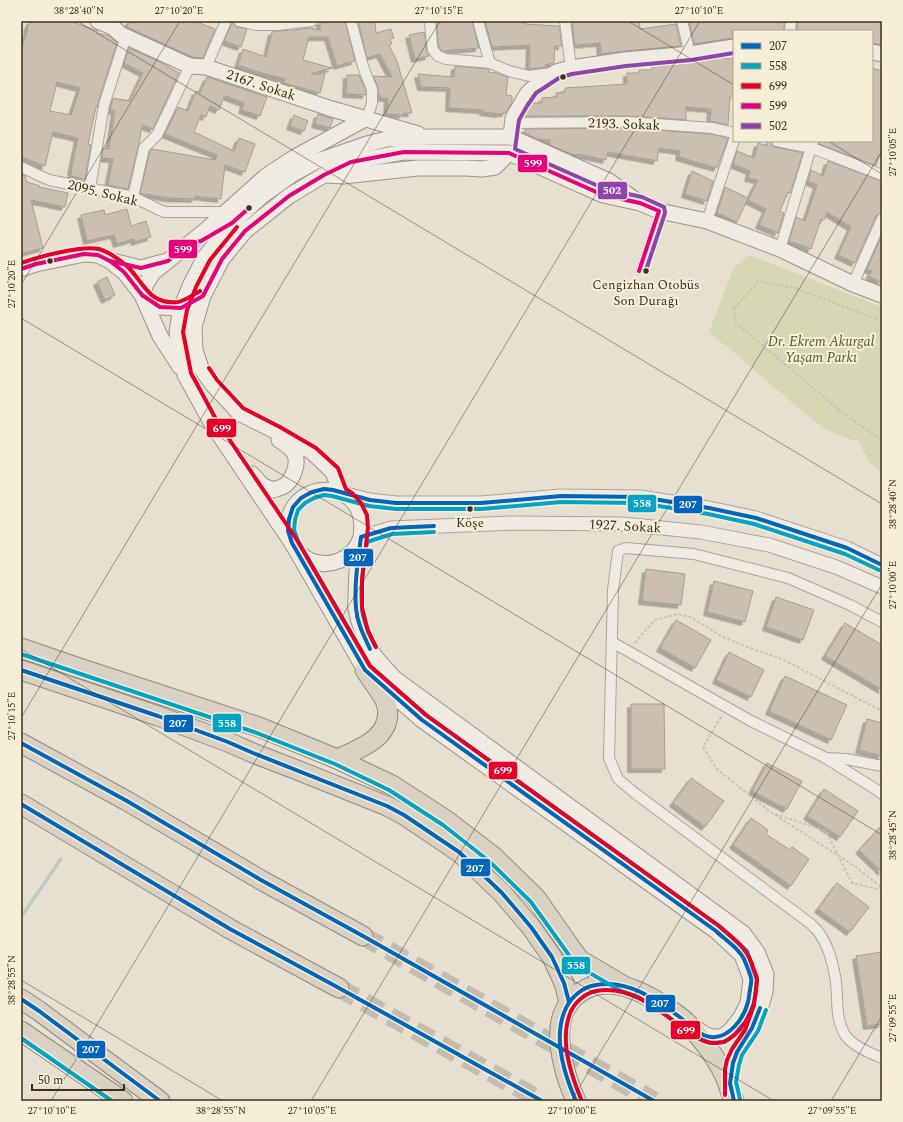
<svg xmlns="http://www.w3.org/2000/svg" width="903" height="1122" viewBox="0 0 903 1122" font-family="Spectral,serif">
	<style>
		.green { fill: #d6d7b3 }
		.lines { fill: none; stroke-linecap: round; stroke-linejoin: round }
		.stream { stroke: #bcccc2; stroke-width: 3.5 }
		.building { fill: #cbbfb2; stroke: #a89c90; fill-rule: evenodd; filter: url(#shadow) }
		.motorway-tunnel { stroke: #c5bcae; stroke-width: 19; stroke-dasharray: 19 10; stroke-linecap: butt }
		.service-casing { stroke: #ada599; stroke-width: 7 }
		.minor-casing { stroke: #ada599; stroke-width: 12 }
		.tertiary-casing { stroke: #ada599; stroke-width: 15 }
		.secondary-casing { stroke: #9c958a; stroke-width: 17 }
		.motorway-casing { stroke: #928b80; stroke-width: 21 }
		.path { stroke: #c8c2b9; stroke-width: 2; stroke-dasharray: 3 2; stroke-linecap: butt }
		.service { stroke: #efebe3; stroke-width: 5 }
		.minor { stroke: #efebe3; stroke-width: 10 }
		.tertiary { stroke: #efebe3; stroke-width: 13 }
		.secondary { stroke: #efebe3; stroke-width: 15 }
		.motorway { stroke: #dad1c2; stroke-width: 19 }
		.bus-1-casing { stroke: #f7eed8; stroke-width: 7 }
		.bus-2-casing { stroke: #f7eed8; stroke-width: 7 }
		.bus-3-casing { stroke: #f7eed8; stroke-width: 7 }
		.bus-4-casing { stroke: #f7eed8; stroke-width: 7 }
		.bus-5-casing { stroke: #f7eed8; stroke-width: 7 }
		.bus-1 { stroke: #0065bd; stroke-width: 4 }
		.bus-2 { stroke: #03a3c5; stroke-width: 4 }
		.bus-3 { stroke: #e4002b; stroke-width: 4 }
		.bus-4 { stroke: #e5007d; stroke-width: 4 }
		.bus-5 { stroke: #8e44ad; stroke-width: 4 }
		.ticks { fill: none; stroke: #3d2e20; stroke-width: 1; stroke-opacity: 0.45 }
		.bus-dot { fill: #3d2e20; stroke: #f7eed8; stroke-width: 1.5 }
		.labels { text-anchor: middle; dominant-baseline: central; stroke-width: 4; stroke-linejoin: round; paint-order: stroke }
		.bus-label { font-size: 13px; fill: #3d2e20; stroke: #f7eed8 }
		.street-label { font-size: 14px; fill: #3d2e20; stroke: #f7eed8 }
		.park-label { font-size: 14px; font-style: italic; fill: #4d5a26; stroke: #f7eed8 }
		.line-badge { stroke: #f7eed8; stroke-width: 1.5 }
		.badge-label { font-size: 11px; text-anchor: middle; font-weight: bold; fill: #fff }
		.neatline { fill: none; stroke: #3d2e20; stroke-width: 1.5 }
		.ticks-label { font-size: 10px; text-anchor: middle; fill: #3d2e20 }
	</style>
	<defs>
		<filter id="shadow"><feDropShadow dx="-3.5" dy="3.5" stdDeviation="0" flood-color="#0004"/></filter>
	</defs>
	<rect width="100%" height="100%" fill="#e7e0d1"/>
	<path class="green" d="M 749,255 L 882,307 L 882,474 L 870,463 L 858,441 L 849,439 L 825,429 L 798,408 L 745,362 L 709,332 L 733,269 Z"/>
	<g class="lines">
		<path class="stream" d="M 21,917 L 61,859"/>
	</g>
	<g class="building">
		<path d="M 30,21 L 70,21 L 98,31 L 97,33 L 110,36 L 117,43 L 100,96 L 97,108 L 96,107 L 88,144 L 91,145 L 85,179 L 71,176 L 72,171 L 71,171 L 78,138 L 53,132 L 45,166 L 21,157 L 21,50 L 28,29 L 27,29 ZM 57,82 L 80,88 L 71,115 L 50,111 Z"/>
		<path d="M 129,21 L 194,21 L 215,29 L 203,58 L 192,57 L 127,27 Z"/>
		<path d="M 320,21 L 345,21 L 355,61 L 337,66 L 328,37 L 309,37 L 303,60 L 332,68 L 311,74 L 325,74 L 320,93 L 284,83 L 285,79 L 255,71 L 238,65 L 243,49 L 266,57 L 272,32 L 290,30 L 294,31 L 294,30 L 310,28 L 320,30 Z"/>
		<path d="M 358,21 L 375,21 L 376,33 L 391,29 L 394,38 L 390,39 L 392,44 L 389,45 L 397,61 L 412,113 L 403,113 L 403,115 L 387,114 L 388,98 L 380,98 L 380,95 L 378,95 L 378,87 L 373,76 L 392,77 L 380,54 L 367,58 Z"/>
		<path d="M 456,21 L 472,21 L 479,48 L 442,51 L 439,47 L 438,43 L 437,22 Z"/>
		<path d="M 485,21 L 525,21 L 525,24 L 559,26 L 562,46 L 555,46 L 554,63 L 545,65 L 545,67 L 529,69 L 530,45 L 492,47 Z"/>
		<path d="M 572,21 L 639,21 L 640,29 L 676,24 L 681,46 L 624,51 L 601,54 L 600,43 L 575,45 Z"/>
		<path d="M 689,21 L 784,21 L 784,31 L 732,31 L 733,38 L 694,44 Z"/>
		<path d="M 797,21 L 882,21 L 882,45 L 872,43 L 872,31 L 797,31 Z"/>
		<path d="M 232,23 L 237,27 L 247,29 L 241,47 L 224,41 Z"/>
		<path d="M 424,32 L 427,51 L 429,56 L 415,59 L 409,35 Z"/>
		<path d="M 129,48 L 162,63 L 179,73 L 153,129 L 142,125 L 139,144 L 128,189 L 108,185 L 113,159 L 102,158 L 103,148 L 109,149 L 115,111 L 110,110 L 113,98 L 130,101 L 143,73 L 124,63 Z"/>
		<path d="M 722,58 L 734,59 L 734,96 L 730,96 L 728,125 L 710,121 L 711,109 L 686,107 L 686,120 L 628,116 L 524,116 L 532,103 L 542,103 L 542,98 L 557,97 L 556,93 L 565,92 L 565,88 L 627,84 L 627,73 L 639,73 L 639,70 L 652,70 L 652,67 L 691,63 Z"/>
		<path d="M 455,66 L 488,69 L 489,72 L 497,73 L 508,77 L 506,95 L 512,96 L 512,103 L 505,113 L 501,113 L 500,114 L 483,112 L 483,110 L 449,108 L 450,88 L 421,87 L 418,74 L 454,77 Z"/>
		<path d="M 872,68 L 882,71 L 882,156 L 879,155 L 876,166 L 819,144 L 819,141 L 872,141 Z"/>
		<path d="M 347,75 L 359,75 L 366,90 L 366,95 L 346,94 Z"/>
		<path d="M 207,77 L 267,97 L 260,116 L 242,110 L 244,103 L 226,96 L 226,97 L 224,97 L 219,110 L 210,106 L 206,117 L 201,115 L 194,132 L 234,151 L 239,138 L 255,144 L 245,172 L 225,165 L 221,199 L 195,196 L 195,199 L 168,198 L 140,193 L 150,151 L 152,149 L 215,160 L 217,155 L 165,134 L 178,107 L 188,111 L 196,91 L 200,93 Z"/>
		<path d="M 318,114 L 333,119 L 330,128 L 315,124 Z"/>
		<path d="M 294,115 L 308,121 L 304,131 L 290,126 Z"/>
		<path d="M 628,128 L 711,134 L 728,138 L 717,168 L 679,157 L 680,151 L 659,148 L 657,161 L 608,152 L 606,160 L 583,155 L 571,154 L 550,145 L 550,140 L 537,139 L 525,133 L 525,129 Z"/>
		<path d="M 767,141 L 771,141 L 772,146 L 775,147 L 803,153 L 792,187 L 790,193 L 788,192 L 780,211 L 784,213 L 778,233 L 759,225 L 766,209 L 748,200 L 758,180 L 748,178 L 750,171 L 733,164 L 737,151 L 754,158 L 758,143 L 767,146 Z"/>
		<path d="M 828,161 L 882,181 L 882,213 L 879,214 L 876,216 L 855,263 L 838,255 L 851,227 L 827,212 L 824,220 L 821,219 L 811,249 L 789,241 L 796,217 L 805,221 L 817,185 L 808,181 L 811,170 L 823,176 Z"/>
		<path d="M 692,171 L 713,181 L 707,201 L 685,194 Z"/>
		<path d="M 21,174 L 25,176 L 27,182 L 40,186 L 39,187 L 68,193 L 65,207 L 31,200 L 43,248 L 21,254 Z"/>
		<path d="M 725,187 L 748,198 L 737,222 L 717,213 Z"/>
		<path d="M 127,209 L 131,226 L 146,221 L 151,237 L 135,242 L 134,239 L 117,244 L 114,235 L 87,241 L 81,215 L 104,210 L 105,215 Z"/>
		<path d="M 882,235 L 882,283 L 869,276 L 872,271 L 867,269 Z"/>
		<path d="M 107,277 L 115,295 L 105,300 L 97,282 Z"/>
		<path d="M 646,569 L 685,574 L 681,605 L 642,601 Z"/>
		<path d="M 714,581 L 753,591 L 745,622 L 707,612 Z"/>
		<path d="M 776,597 L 814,610 L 803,640 L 766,627 Z"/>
		<path d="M 676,620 L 711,640 L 695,668 L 660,648 Z"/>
		<path d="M 845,623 L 882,645 L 882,690 L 825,656 Z"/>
		<path d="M 729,652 L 764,670 L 751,697 L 716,680 Z"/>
		<path d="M 785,676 L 847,705 L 831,740 L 769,711 Z"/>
		<path d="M 631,704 L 664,704 L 665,769 L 631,769 Z"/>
		<path d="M 867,719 L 882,723 L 882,756 L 859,750 Z"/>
		<path d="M 767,763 L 802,781 L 787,809 L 752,791 Z"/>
		<path d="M 691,778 L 724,801 L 705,827 L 673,803 Z"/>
		<path d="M 824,789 L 858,811 L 840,837 L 807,816 Z"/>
		<path d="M 751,818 L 768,830 L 766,834 L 790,850 L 792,847 L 809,859 L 791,886 L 733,845 Z"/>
		<path d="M 882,825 L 882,872 L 859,850 Z"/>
		<path d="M 837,883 L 869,907 L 850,932 L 818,909 Z"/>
		<path d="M 882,952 L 882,1024 L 867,1026 L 856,956 Z"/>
	</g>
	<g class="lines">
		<g class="motorway-tunnel">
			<path d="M 363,936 L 654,1101"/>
			<path d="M 339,988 L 542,1101"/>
		</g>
		<defs>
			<path id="service" d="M 639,271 L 659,212"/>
			<g id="minor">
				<path d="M 239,21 L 257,25 L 277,25 L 312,21"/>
				<path d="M 351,21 L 363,66 L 367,77 L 372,89 L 372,103 L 367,118"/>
				<path d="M 430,21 L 432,44 L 433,50 L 438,56 L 446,59 L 490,63 L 509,71 L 529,76 L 552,73"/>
				<path d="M 478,21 L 490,63"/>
				<path d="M 565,21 L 571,68"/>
				<path d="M 682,21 L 690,54"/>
				<path d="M 790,31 L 791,21"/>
				<path d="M 206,67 L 226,21"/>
				<path d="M 512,123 L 628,122 L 712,128 L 734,133"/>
				<path d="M 777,141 L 812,148 L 882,175"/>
				<path d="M 21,167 L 49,180 L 133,197 L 164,212 L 227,212"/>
				<path d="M 90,188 L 104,105 L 126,36"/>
				<path d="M 133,197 L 144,148 L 157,135 L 190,66"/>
				<path d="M 707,221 L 734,140"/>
				<path d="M 780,249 L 813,141"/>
				<path d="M 853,284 L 882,219"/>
				<path d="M 882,622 L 850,605 L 788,578 L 694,554 L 626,548 L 618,551 L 613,590 L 609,758 L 618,779 L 636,794 L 811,924 C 814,928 819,931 821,936 C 828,946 833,964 835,976 C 839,996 834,1014 844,1033 C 850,1045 870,1053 882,1058"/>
				<path d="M 612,642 L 751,721 L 824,757 L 877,790 L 882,794"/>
				<path d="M 827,758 L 846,759 L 882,766"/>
			</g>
			<g id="tertiary">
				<path d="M 342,493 L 370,500 L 396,503 L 481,503 L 561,496 L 641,497 L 709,508 L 756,518 L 847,548 L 882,565"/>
				<path d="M 361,537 L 391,528 L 513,523 L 623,524 L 701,532 L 769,545 L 836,567 L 882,587"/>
			</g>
			<g id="secondary">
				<path d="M 98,21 L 114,28 L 120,34 L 190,66 L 206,67 L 332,109 L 418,134"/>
				<path d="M 872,52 L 882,54"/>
				<path d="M 511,137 L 513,118 L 527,94 L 532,89 L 556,72 L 571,68 L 625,60 L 690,54 L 734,47"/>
				<path d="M 327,175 L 343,176 L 418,168 L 465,168 L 482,169 L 495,167 L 509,153"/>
				<path d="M 112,261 L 141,268 L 163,262"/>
				<path d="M 21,269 L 36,264 L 84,254 L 98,255 L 110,261 L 124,272 L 142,295 L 160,307 L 181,308 L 190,303"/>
				<path d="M 180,367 L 160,336 L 142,295 L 146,284 L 153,273 L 207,229 L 266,176 L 295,157 L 367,118"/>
				<path d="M 252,474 L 263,486 L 274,490 C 277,488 281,488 284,486 C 292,481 299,465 295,455 C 292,448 285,444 279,440"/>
				<path d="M 341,493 L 333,472 L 312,452 L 277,432 L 239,413 L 212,384 L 201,368 L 195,350 L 194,327 L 203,296 L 222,259 L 245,231 L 289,196 L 324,175 L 351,162 L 404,152 L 509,153 L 603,195 L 640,203 L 659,211 L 707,221 L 780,249 L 853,284 L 882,295"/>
				<path d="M 360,540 C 352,560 328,569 309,560 C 305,558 302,555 298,552 L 212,424 L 185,375 L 181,358 L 177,332 L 181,308 L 191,284 L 205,257 L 232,223 L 262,196 L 293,174 L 315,162 L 367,144 L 387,139 L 430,137 L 511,137 L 609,181 L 634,199"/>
				<path d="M 694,1027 L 704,1034 L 711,1037 L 722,1037 L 731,1030 L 741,1017 L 748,1003 L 751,979 L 742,955 L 716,931 L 422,720 L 365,670 L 292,543 C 289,535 287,528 289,519 C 295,488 340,479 357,507 C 365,521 361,536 359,552 C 357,567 356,582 356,597 C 356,601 355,606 356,609 C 358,620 362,631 367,641 C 369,646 371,651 374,655 C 380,663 387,670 394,678 L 743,933 L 757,952 L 766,974 L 765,992 L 759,1012 L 750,1033 L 737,1052 L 733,1062 L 731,1070 L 731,1089"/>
			</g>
			<g id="motorway">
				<path d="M 21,648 L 76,667 L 259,727 L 337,759 L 392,785 L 446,820 L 493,856 L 536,898 L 573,951 L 580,960 L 624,986"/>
				<path d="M 21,670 L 158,716 L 228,742 L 253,753 L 292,768 L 387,806 L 404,815 L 459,852 L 502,893 L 531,927 L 552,957 L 564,983 L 569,1002"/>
				<path d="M 21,743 L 127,801 L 261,880 L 363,936"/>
				<path d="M 337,759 C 360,749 396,736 386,703 C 384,696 370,678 365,670"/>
				<path d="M 21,804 L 230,929 L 339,988"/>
				<path d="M 21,999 L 39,1011 L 160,1101"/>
				<path d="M 21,1031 L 123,1101"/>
				<path d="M 576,1101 C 566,1079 556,1045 561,1021 C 564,1008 570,999 581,992 C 604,976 633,987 655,1000 C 666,1007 678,1014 687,1023 C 703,1040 718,1059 727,1081 C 729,1087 731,1094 734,1101"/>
			</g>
		</defs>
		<use href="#service" class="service-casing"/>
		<use href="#minor" class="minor-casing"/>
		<use href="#tertiary" class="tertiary-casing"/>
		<use href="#secondary" class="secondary-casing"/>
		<use href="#motorway" class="motorway-casing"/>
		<g class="path">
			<path d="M 882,321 L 795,288 L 758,281 L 734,309 L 735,322 L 839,410 L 882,440"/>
			<path d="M 635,643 L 643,633 L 655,620 L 678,614 L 690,617 L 723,637 L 755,650 L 782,659 L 882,711"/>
			<path d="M 721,717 L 703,747 L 717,769 L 734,783 L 772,813 L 856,867 L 882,888"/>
			<path d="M 775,814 L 826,831 L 852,883 L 882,890"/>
		</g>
		<use href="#service" class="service"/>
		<use href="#minor" class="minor"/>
		<use href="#tertiary" class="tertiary"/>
		<use href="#secondary" class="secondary"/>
		<use href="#motorway" class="motorway"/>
		<defs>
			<g id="bus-1">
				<path d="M 370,649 C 364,636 357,623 356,608 C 354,585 358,560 361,537 L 391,528 L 434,526"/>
				<path d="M 21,670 L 158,716 L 228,742 L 253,753 L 387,806 L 404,815 L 459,852 L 502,893 L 531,927 L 552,957 L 564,983 L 569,1002"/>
				<path d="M 21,743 L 127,801 L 261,880 L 363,936 L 654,1101"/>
				<path d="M 21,804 L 230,929 L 339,988 L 542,1101"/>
				<path d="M 21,999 L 39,1011 L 160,1101"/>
				<path d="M 576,1101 C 564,1074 552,1037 566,1008 C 572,996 583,987 596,985 C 628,979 657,1000 681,1018 C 690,1025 700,1036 711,1037 C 729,1039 744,1018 748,1002 C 749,999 749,994 750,990 C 750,987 752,982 751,978 C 750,973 746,964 744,959 C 738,947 725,940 716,931 L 422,720 L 365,670 L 292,543 L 288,531 L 289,519 L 293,507 L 301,498 L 312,492 L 324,489 L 333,490 L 370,500 L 396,503 L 481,503 L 561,496 L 641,497 L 709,508 L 756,518 L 847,548 L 882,565"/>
				<path d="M 734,1101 L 730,1083 L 733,1063 L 737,1052 L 752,1028 L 760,1008"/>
			</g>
			<g id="bus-2">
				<path d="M 375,646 C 369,634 363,621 362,608 C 360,586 364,563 367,542 L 392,534 L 434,532"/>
				<path d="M 21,654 L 257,733 L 335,764 L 389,790 L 443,825 L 489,861 L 531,902 L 576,965 L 621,991 L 638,997 L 663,1013 L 683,1028 L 701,1039 L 710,1043 L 725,1042 L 735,1034 L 746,1021 L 754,1004 L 757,980 L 747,951 L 719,926 L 426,715 L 370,666 L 298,541 L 294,530 L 295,520 L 298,510 L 305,503 L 314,498 L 324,495 L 332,496 L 369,506 L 396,509 L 481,509 L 561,502 L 640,503 L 708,514 L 754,524 L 845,554 L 879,570"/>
				<path d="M 21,1038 L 112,1101"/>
				<path d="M 740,1099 L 736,1082 L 739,1065 L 742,1055 L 758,1031 L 766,1010"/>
			</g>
			<g id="bus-3">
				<path d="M 237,227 L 210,260 L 196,287 L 187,310 L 183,332 L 191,373 L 217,421 L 297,540 L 370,666 L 426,715 L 719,926 C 736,941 748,948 754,970 C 755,973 757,976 757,979 C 757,983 756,987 756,991 C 755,996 755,1001 753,1006 C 749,1020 733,1043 717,1043 C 700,1044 688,1031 675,1022 C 653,1005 626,985 596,991 C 586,993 576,1001 571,1011 C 559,1039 570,1072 581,1099"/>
				<path d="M 21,263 C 38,257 82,245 99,249 C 109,252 120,260 128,267 C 144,283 149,305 178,302 C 184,301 195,294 200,291"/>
				<path d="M 209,368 L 217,380 L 243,408 L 280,427 L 316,448 L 338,468 L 346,489 L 353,494 L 361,503 L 367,515 L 368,528 L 362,580 L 362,608 L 368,631 L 376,647"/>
				<path d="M 725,1095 L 725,1069 L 727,1060 L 732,1049 L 745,1030 L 754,1005"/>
			</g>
			<g id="bus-4">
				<path d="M 110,261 L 141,268 L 168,261 L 189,244 L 201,241 L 232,223 L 249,208"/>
				<path d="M 21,269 L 36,264 L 84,254 L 98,255 L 110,261 L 124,272 L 142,295 L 160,307 L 181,308 L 203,296 L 222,259 L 245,231 L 289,196 L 324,175 L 351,162 L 404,152 L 509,153 L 603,195 L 640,203 L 659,211 L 639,271"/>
			</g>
			<path id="bus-5" d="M 645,273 L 665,213 L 664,207 L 642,197 L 605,189 L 515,149 L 519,120 L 527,106 L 536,93 L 559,78 L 572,74 L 626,66 L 691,60 L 734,53"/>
		</defs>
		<use href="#bus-1" class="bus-1-casing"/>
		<use href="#bus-2" class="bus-2-casing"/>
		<use href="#bus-3" class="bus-3-casing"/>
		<use href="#bus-4" class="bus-4-casing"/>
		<use href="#bus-5" class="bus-5-casing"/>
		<use href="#bus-1" class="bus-1"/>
		<use href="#bus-2" class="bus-2"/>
		<use href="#bus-3" class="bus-3"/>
		<use href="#bus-4" class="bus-4"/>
		<use href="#bus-5" class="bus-5"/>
	</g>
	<path class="ticks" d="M 77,21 L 882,504M 628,21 L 734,85M 828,141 L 882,174M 21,285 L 180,21M 21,318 L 882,835M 21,649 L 774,1101M 21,718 L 440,21M 21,980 L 223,1101M 51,1101 L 700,21M 311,1101 L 882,151M 571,1101 L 882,584M 831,1101 L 882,1016"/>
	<g class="bus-dot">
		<circle cx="563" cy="77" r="3.5"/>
		<circle cx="249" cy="208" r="3.5"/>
		<circle cx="50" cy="261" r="3.5"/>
		<circle cx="646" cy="271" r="3.5"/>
		<circle cx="470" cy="509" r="3.5"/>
	</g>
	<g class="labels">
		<g class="bus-label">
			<text x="646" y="285">Cengizhan Otobüs<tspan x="646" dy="16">Son Durağı</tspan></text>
			<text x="470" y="523">Köşe</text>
		</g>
		<g class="street-label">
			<text transform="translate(261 85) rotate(18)">2167. Sokak</text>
			<text transform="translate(624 124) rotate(2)">2193. Sokak</text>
			<text transform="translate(103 193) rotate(14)">2095. Sokak</text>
			<text transform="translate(625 526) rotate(3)">1927. Sokak</text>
		</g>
		<g class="park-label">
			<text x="821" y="341">Dr. Ekrem Akurgal<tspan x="821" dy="16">Yaşam Parkı</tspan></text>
		</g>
	</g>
	<g class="line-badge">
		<rect x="517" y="154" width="31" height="19" rx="4" fill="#e5007d"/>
		<rect x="597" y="181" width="31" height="19" rx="4" fill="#8e44ad"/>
		<rect x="168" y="239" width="30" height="20" rx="4" fill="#e5007d"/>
		<rect x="206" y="418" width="31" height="20" rx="4" fill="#e4002b"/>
		<rect x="627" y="494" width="30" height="19" rx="4" fill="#03a3c5"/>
		<rect x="673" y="495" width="30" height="19" rx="4" fill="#0065bd"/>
		<rect x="343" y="548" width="31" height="19" rx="4" fill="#0065bd"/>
		<rect x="212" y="713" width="30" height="20" rx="4" fill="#03a3c5"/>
		<rect x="163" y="714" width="31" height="19" rx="4" fill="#0065bd"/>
		<rect x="488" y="761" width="30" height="19" rx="4" fill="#e4002b"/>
		<rect x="460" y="858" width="31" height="19" rx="4" fill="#0065bd"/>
		<rect x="561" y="956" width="30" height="19" rx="4" fill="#03a3c5"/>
		<rect x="645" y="994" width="31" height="19" rx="4" fill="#0065bd"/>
		<rect x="670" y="1020" width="31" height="20" rx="4" fill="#e4002b"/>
		<rect x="76" y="1040" width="30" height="19" rx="4" fill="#0065bd"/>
	</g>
	<g class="badge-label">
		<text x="533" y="167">599</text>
		<text x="612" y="194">502</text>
		<text x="183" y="253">599</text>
		<text x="222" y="432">699</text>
		<text x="642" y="507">558</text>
		<text x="688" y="508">207</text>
		<text x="358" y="561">207</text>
		<text x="227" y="727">558</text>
		<text x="178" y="727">207</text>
		<text x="503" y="774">699</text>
		<text x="475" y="872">207</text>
		<text x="576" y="969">558</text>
		<text x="660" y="1007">207</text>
		<text x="686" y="1034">699</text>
		<text x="91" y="1053">207</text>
	</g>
	<rect width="903" height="1122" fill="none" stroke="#f7eed8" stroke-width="44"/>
	<rect x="733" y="30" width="140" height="112" fill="#f7eed8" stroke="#ada18e"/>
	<rect x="741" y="43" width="20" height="6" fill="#0065bd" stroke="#ada18e"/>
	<text x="769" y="50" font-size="12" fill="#3d2e20">207</text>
	<rect x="741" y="63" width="20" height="6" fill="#03a3c5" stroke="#ada18e"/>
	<text x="769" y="70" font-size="12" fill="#3d2e20">558</text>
	<rect x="741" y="83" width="20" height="6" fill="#e4002b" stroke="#ada18e"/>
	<text x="769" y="90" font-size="12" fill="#3d2e20">699</text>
	<rect x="741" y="103" width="20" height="6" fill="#e5007d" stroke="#ada18e"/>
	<text x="769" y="110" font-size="12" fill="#3d2e20">599</text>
	<rect x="741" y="123" width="20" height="6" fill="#8e44ad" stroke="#ada18e"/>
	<text x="769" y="130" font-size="12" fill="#3d2e20">502</text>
	<path d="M32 1084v6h92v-6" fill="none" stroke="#3d2e20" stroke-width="2"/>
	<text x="38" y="1084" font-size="12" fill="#3d2e20" stroke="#f7eed8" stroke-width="3" paint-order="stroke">50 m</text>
	<rect x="22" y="22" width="859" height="1078" class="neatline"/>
	<g class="ticks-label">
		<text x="79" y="14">38°28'40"N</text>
		<text x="179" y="14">27°10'20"E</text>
		<text x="439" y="14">27°10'15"E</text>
		<text x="699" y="14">27°10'10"E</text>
		<text transform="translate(892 152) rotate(-90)" y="4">27°10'05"E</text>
		<text transform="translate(11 284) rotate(-90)" y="4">27°10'20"E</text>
		<text transform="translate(892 504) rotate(-90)" y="4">38°28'40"N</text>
		<text transform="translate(892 585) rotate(-90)" y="4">27°10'00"E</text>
		<text transform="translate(11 716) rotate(-90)" y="4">27°10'15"E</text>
		<text transform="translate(892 835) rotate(-90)" y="4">38°28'45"N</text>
		<text transform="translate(11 980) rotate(-90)" y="4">38°28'55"N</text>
		<text transform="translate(892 1018) rotate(-90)" y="4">27°09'55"E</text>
		<text x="52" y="1114">27°10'10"E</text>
		<text x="221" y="1114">38°28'55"N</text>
		<text x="312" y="1114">27°10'05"E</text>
		<text x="572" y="1114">27°10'00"E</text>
		<text x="832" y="1114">27°09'55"E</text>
	</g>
</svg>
